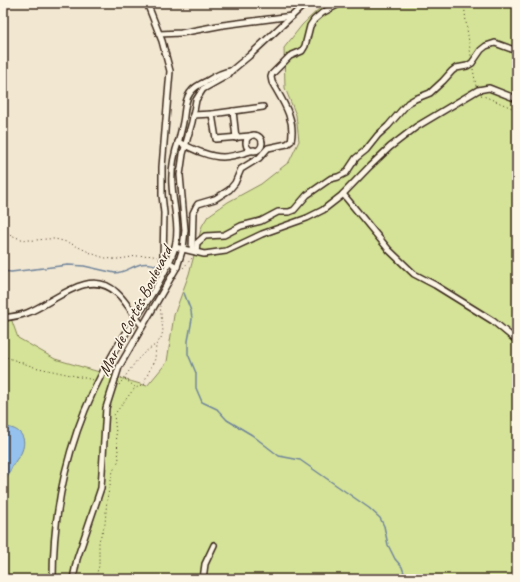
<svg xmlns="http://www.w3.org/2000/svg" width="520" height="582" viewBox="0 0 520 582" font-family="Caveat,sans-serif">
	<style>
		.green { fill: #d4e397; stroke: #88865a }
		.water { fill: #95c1ef; stroke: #71859b }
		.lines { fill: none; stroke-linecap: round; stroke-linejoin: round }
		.stream { stroke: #71859b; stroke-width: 1.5 }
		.minor-casing { stroke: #3b2a1e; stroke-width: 8 }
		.path { stroke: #3b2a1e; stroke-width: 1; stroke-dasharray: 1 3; stroke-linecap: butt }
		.minor { stroke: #fcf5e5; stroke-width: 5 }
		.labels { text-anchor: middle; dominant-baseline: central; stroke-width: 3.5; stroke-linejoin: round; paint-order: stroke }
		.street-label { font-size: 17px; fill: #3b2a1e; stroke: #fcf5e5 }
	</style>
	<rect width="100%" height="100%" fill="#f2e7d1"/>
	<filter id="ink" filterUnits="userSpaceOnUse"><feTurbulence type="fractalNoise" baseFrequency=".025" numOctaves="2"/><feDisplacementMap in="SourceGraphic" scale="8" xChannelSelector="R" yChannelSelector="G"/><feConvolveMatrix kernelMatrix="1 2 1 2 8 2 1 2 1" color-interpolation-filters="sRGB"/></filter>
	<g filter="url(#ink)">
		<path class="green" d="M 325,3 L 517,3 L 517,579 L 3,579 L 3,296 L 18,338 L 55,359 L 147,386 L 167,362 L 174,315 L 189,274 L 202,226 L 208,216 L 228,202 L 261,184 L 289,162 L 299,141 L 296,115 L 285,88 L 284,48 L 302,25 Z"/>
		<path class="water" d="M 3,427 C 18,427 28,436 22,451 C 21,455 17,458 15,462 C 10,469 9,477 3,484 Z"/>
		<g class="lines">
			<g class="stream">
				<path d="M 3,271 L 11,272 L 68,265 L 84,266 L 115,273 C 131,272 138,258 158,266"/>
				<path d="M 184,293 L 191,311 L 192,319 L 188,341 L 188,354 L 196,373 L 196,388 L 202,402 L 217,409 L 227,420 L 252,435 L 279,456 L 300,460 L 369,508 L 380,518 L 384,526 L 388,545 L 395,559 L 402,567 L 406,579"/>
			</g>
			<defs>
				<g id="minor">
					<path d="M 147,3 L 162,41 L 170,71 L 162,167 L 162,195 L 164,213 L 163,259 L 177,267"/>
					<path d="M 159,34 L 181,33 L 223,25 L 292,16"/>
					<path d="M 233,111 L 236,138"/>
					<path d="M 212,114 L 263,107"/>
					<path d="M 193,115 L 212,114 L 216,139 L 250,136"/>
					<circle cx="254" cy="143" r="8"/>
					<path d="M 178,142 C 191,148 208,157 223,157 C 233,157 244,153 254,150"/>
					<path d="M 343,194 L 389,250 L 414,274 L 435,285 L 493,321 L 517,341"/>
					<path d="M 175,247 L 204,254 L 226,251 L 262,234 L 307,218 L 323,210 L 341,196 L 370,166 L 390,147 L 416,127 L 478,90 L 489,88 L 517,99"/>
					<path d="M 192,250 L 193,213 L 196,207 L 198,204 L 215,199 L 229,190 L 235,183 L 241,169 L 259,158 L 268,148 L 287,144 L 291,141 C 296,119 282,100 272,82 L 271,77 L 272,74 L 290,56 L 302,51 L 305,46 L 310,26 L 314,20 L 322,13 L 341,3"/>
					<path d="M 196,252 L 197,243 L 205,236 L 224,235 L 241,226 L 261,221 L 278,212 L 289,212 L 294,210 L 307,195 L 330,179 L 338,177 L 346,173 L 356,158 L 366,150 L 378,135 L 388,126 L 408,103 L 415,99 L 430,93 L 443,81 L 452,71 L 456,68 L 467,66 L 472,63 L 481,50 L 486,46 L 495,43 L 517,51"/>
					<path d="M 3,318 C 11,317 19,316 27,313 C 54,303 89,266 117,293 C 127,302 133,315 142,325"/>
					<path d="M 53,579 C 53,499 73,421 114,352 C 133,320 162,285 174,250 C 181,229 173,206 172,185 C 171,170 174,154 179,140 C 180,134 182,128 183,122 C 185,113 184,101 190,93 C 194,87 200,84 207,81 C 215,76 222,72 231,71"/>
					<path d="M 73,579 L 77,559 L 101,488 L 106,408 L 119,367 L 177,267 L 183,248 L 185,230 L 180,175 L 183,154 L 192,122 L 196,100 L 203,89 L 228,75 L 231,71 L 249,56 L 306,3"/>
					<path d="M 203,579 L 205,564 L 214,545"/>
				</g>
			</defs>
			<use href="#minor" class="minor-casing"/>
			<g class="path">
				<path d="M 464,3 L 466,22 L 471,56"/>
				<path d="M 473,69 L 476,86"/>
				<path d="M 481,95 L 517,110"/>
				<path d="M 3,230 C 11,235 19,240 29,240 C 39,241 49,237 59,240 C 78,244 92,257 112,259 C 127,260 141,252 157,257"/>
				<path d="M 183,268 L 193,257"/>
				<path d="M 3,356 L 34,367 L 94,380"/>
				<path d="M 125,379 L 135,387"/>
				<path d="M 119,385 L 137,360 L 145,352 L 155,345"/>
				<path d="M 95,579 L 99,566 L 99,541 L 105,524 L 107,499 L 113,471 L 119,460 L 114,415 L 133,390 L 141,385 L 146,384 L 145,380 L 155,359 L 156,345 L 161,338 L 163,331 L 160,306"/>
			</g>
			<use href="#minor" class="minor"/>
		</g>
	</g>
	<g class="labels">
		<g class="street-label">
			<text transform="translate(135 311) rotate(-63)">Mar de Cortés Boulevard</text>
		</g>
	</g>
	<rect width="520" height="582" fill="none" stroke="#fcf5e5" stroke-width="16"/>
	<rect x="8" y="8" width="504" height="566" fill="none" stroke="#3b2a1e" stroke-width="1.5" filter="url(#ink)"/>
</svg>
